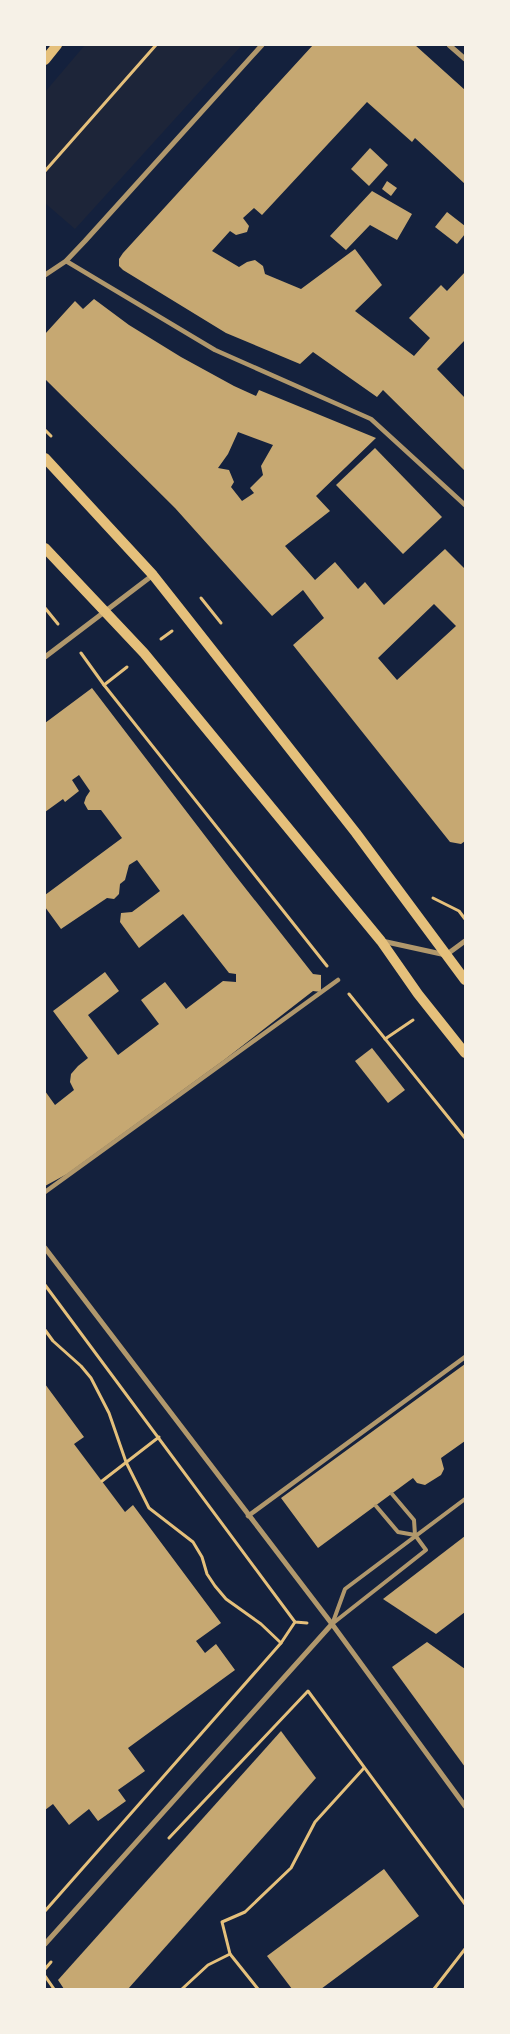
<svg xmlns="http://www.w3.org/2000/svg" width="510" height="2034" viewBox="0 0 510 2034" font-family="Arial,sans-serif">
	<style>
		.green { fill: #1d2539 }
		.building { fill: #c6a872; fill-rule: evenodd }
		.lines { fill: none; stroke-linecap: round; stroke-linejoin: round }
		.path { stroke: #e5c07b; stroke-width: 3 }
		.service { stroke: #b1986c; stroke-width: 4 }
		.pedestrian { stroke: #b1986c; stroke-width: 4.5 }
		.minor { stroke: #b1986c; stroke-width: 5 }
		.secondary { stroke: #e5c07b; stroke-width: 10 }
	</style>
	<rect width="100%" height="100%" fill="#14213d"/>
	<path class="green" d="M 85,45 L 242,45 L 75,229 L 45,203 L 45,92 Z"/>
	<g class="building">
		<path d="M 313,45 L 415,45 L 465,90 L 465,184 L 415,138 L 412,142 L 367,102 L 262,215 L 254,208 L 243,218 L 249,226 L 247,232 L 236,235 L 230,231 L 212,251 L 239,267 L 247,262 L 255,260 L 263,266 L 265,274 L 301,289 L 355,249 L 382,285 L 355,311 L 414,356 L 430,338 L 409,318 L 441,285 L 447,291 L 465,272 L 465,340 L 437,369 L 465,398 L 465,471 L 383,390 L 377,397 L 313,352 L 300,364 L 226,333 L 123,270 L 119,266 L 119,259 L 123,253 Z"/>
		<path d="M 370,148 L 388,165 L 369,186 L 351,169 Z"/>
		<path d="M 387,181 L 397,188 L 391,196 L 382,189 Z"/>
		<path d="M 372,191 L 412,214 L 397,240 L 370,225 L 346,250 L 330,236 Z"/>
		<path d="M 447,212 L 465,226 L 465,234 L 457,244 L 435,227 Z"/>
		<path d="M 94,299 L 129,325 L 181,357 L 234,386 L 256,396 L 259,390 L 376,438 L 316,496 L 330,511 L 285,546 L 315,580 L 335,562 L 358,589 L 365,582 L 384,605 L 445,549 L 465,569 L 465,841 L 461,844 L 450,842 L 293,645 L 324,618 L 303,590 L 272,616 L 175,508 L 45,379 L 45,334 L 75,301 L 83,309 ZM 238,432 L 273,445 L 261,466 L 263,475 L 250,488 L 254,493 L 242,501 L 231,487 L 234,482 L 229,470 L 218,468 L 228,454 ZM 434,604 L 456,626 L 397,680 L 378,658 Z"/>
		<path d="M 375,448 L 442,517 L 403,554 L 336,485 Z"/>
		<path d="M 92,688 L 235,875 L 313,974 L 321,975 L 321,992 L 313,991 L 224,1060 L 67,1174 L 45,1186 L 45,1091 L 55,1105 L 74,1090 L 70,1082 L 71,1074 L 78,1066 L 88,1058 L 53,1011 L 105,972 L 119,991 L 88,1015 L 118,1055 L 159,1024 L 141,1000 L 165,982 L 186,1009 L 223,981 L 236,982 L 236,974 L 229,973 L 183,914 L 139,948 L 120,922 L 121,913 L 132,912 L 160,891 L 137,860 L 129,865 L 125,880 L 120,884 L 119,894 L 114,899 L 107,898 L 61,929 L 45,907 L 45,895 L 122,838 L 101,810 L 88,810 L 84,803 L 86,797 L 90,791 L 79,775 L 72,780 L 79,791 L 65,802 L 63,799 L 45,812 L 45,723 Z"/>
		<path d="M 372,1048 L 405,1090 L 388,1103 L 355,1061 Z"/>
		<path d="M 465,1364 L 465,1441 L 441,1458 L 444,1469 L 441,1475 L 425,1485 L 417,1483 L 413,1478 L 318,1548 L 281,1498 Z"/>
		<path d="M 45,1384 L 84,1437 L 74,1444 L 125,1512 L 133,1505 L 221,1623 L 196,1641 L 205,1653 L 216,1644 L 235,1670 L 128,1748 L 145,1771 L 118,1790 L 126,1801 L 98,1821 L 89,1809 L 69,1825 L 53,1804 L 45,1810 Z"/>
		<path d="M 465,1536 L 465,1612 L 436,1634 L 383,1599 Z"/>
		<path d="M 427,1642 L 465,1669 L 465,1767 L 392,1667 Z"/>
		<path d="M 281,1731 L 316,1778 L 128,1989 L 64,1989 L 58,1980 Z"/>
		<path d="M 384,1869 L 419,1916 L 321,1989 L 292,1989 L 267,1956 Z"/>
	</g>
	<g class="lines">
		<g class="path">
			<path d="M 45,171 L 156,45"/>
			<path d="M 45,430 L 51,436"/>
			<path d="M 201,598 L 221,623"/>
			<path d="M 45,608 L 58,624"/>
			<path d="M 161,639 L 172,631"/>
			<path d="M 81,653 L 104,685 L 327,966"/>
			<path d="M 104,685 L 127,667"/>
			<path d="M 433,898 L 459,911 L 465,919"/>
			<path d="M 349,994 L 465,1138"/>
			<path d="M 385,1039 L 413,1020"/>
			<path d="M 45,1285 L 295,1622 L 307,1623"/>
			<path d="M 45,1330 L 53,1341 L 81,1366 L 91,1378 L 109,1413 L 126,1462 L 149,1508 L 193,1542 L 202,1557 L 207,1574 L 215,1586 L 226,1599 L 261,1624 L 281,1643"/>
			<path d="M 102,1481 L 159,1437"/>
			<path d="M 169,1838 L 308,1691 L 465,1904"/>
			<path d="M 45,1911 L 281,1643 L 295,1622"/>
			<path d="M 230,1954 L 258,1989"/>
			<path d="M 45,1969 L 51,1962"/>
			<path d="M 45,1976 L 54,1989"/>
			<path d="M 182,1989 L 208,1965 L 230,1954 L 222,1922 L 245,1912 L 291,1868 L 315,1822 L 364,1768"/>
			<path d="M 434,1989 L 465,1949"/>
		</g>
		<g class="service">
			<path d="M 376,1506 L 398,1532 L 415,1535"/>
			<path d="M 333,1622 L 345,1589 L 465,1499"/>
			<path d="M 332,1624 L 426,1550 L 415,1535 L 414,1520 L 392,1494"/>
		</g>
		<g class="pedestrian">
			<path d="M 66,261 L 215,350 L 371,419 L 465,505"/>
			<path d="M 45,1192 L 338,980"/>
			<path d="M 248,1516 L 465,1357"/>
		</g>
		<g class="minor">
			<path d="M 449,45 L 465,59"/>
			<path d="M 45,275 L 66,261 L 85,241 L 262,45"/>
			<path d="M 45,657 L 153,575"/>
			<path d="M 382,941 L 446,955 L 465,941"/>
			<path d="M 45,1248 L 332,1624 L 465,1806"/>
			<path d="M 45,1944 L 332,1624"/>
		</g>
		<g class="secondary">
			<path d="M 45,60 L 57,45"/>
			<path d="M 45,458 L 153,575 L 187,618 L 356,833 L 465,980"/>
			<path d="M 45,548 L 144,653 L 381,941 L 418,994 L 465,1053"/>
		</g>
	</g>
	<rect width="510" height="2034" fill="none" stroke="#f6f1e7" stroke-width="92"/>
</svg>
